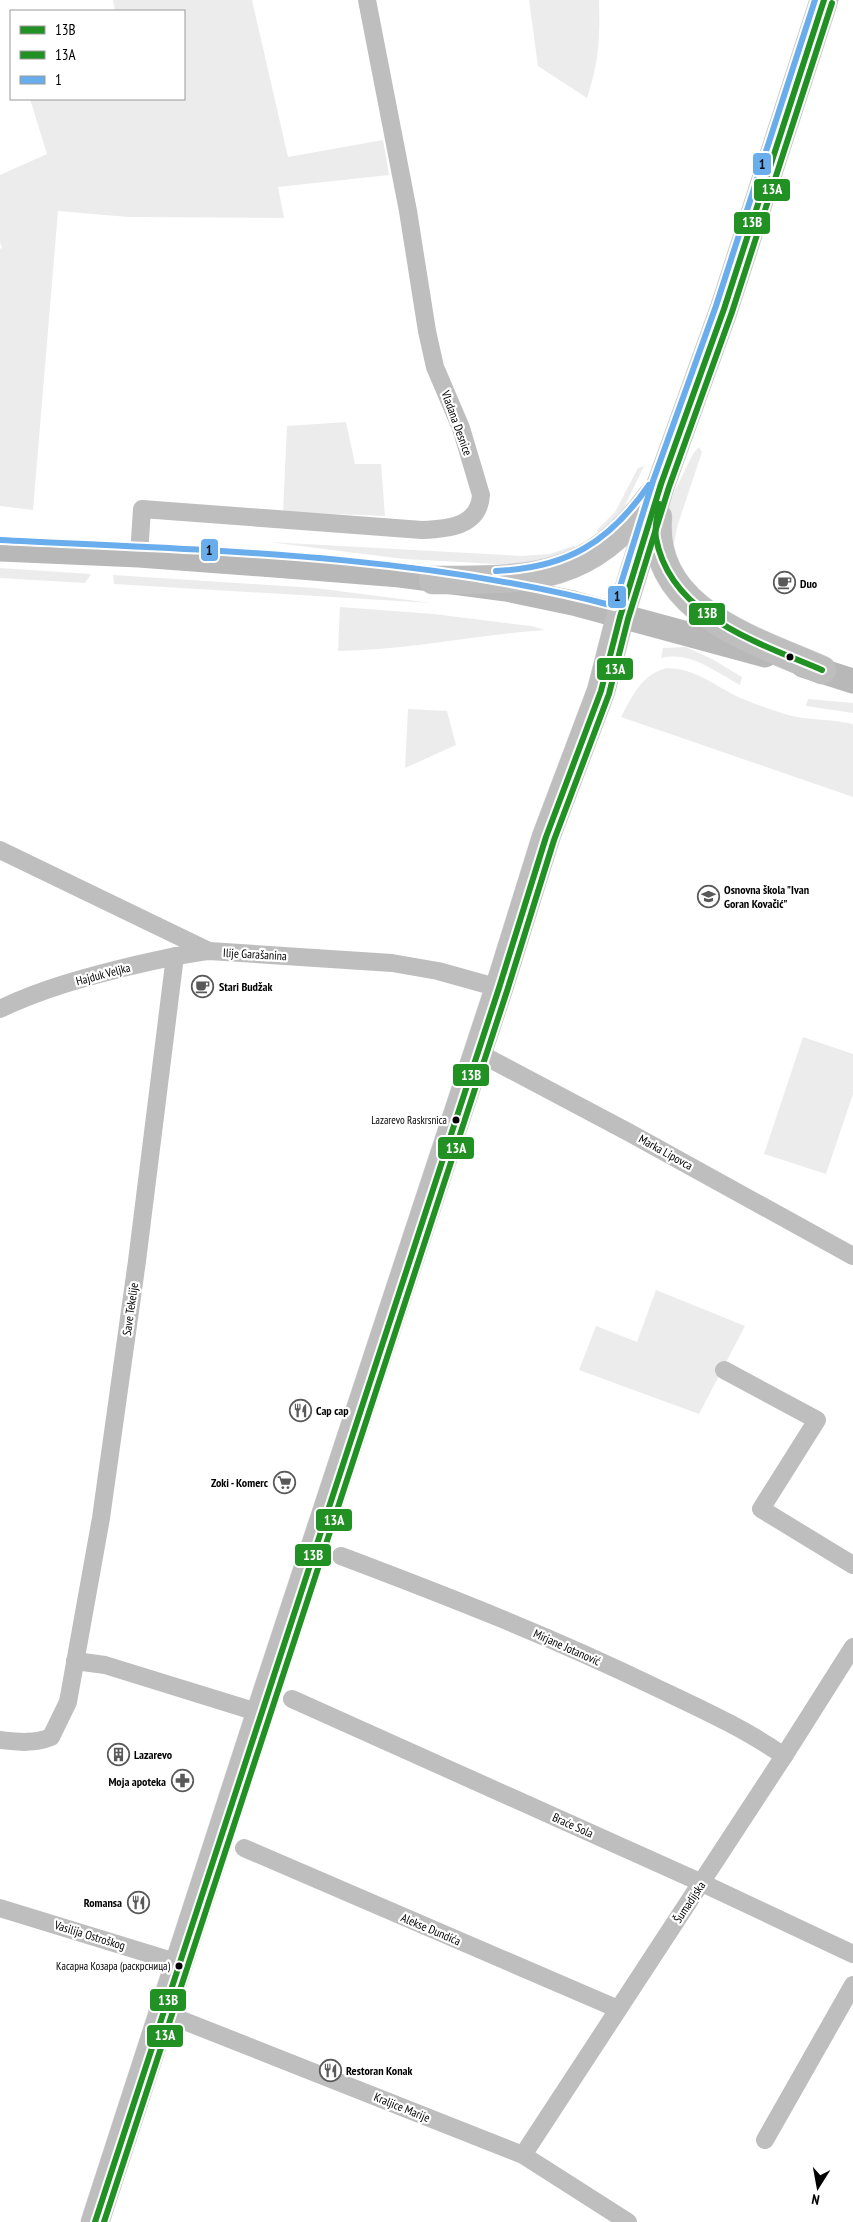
<svg xmlns="http://www.w3.org/2000/svg" width="853" height="2222" viewBox="0 0 853 2222" font-family="'PT Sans Narrow',sans-serif">
	<style>
		.green { fill: #ececec }
		.lines { fill: none; stroke-linecap: round; stroke-linejoin: round }
		.primary-casing { stroke: #dbdbdb; stroke-width: 29 }
		.street { stroke: #bebebe; stroke-width: 18 }
		.secondary { stroke: #b8b8b8; stroke-width: 25 }
		.primary { stroke: #bebebe; stroke-width: 28 }
		.bus-1-casing { stroke: #fff; stroke-width: 10 }
		.bus-2-casing { stroke: #fff; stroke-width: 10 }
		.bus-3-casing { stroke: #fff; stroke-width: 10 }
		.bus-1 { stroke: #229124; stroke-width: 6 }
		.bus-2 { stroke: #229124; stroke-width: 6 }
		.bus-3 { stroke: #69adec; stroke-width: 6 }
		.bus-dot { fill: #000; stroke: #fff; stroke-width: 2 }
		.labels { text-anchor: middle; dominant-baseline: central; stroke-width: 4.5; stroke-linejoin: round; paint-order: stroke }
		.bus-label { font-size: 11px; fill: #000; stroke: #fff; text-anchor: end }
		.street-label { font-size: 12px; fill: #000; stroke: #fff }
		.poi-label { font-size: 12px; font-weight: bold; fill: #000; stroke: #fff; text-anchor: start }
		.line-badge { stroke: #fff; stroke-width: 2 }
		.badge-label { font-size: 14px; text-anchor: middle; font-weight: bold; fill: #fff }
		.pale-badge-label { font-size: 14px; text-anchor: middle; font-weight: bold; fill: #111 }
	</style>
	<rect width="100%" height="100%" fill="#fff"/>
	<g class="green">
		<path d="M 113,0 L 252,0 L 288,157 L 383,140 L 389,175 L 278,187 L 284,218 L 128,217 L 58,211 L 33,510 L 0,506 L 0,249 L 2,248 L 0,242 L 0,175 L 47,154 L 30,99 L 184,99 L 184,11 L 115,11 Z"/>
		<path d="M 529,0 L 599,0 C 600,38 599,61 587,98 L 538,66 Z"/>
		<path d="M 346,422 L 355,464 L 381,464 L 385,516 L 283,512 L 287,426 Z"/>
		<path d="M 699,447 L 702,452 L 678,524 L 673,548 L 667,511 L 671,498 L 694,452 Z"/>
		<path d="M 644,466 L 618,520 L 600,540 L 597,530 L 615,512 L 638,468 Z"/>
		<path d="M 268,542 L 522,556 L 550,554 L 573,546 L 577,547 L 581,553 L 532,566 L 404,559 Z"/>
		<path d="M 0,568 L 91,574 L 85,583 L 0,578 Z"/>
		<path d="M 113,575 L 315,588 L 432,603 L 114,584 Z"/>
		<path d="M 340,607 L 434,614 L 531,626 L 545,630 C 475,635 408,650 338,651 Z"/>
		<path d="M 686,647 L 712,659 L 742,677 L 740,685 C 715,672 691,651 661,658 L 663,648 Z"/>
		<path d="M 667,668 C 701,669 718,690 748,701 C 764,707 787,716 803,718 C 820,720 836,720 853,724 L 853,797 L 621,717 C 633,695 642,674 667,668 Z"/>
		<path d="M 808,699 L 853,703 L 853,713 L 806,706 Z"/>
		<path d="M 408,709 L 447,711 L 456,745 L 405,768 Z"/>
		<path d="M 803,1037 L 853,1054 L 853,1094 L 826,1174 L 764,1154 Z"/>
		<path d="M 656,1290 L 745,1326 L 699,1414 L 579,1370 L 596,1326 L 637,1342 Z"/>
	</g>
	<g class="lines">
		<defs>
			<g id="primary">
				<path d="M 658,517 C 650,611 754,640 822,670"/>
				<path d="M 433,580 C 530,580 589,582 651,497"/>
				<path d="M 95,2222 L 268,1689 L 499,988 L 546,837 L 601,691 L 620,617 L 661,484 L 724,309 L 824,0"/>
			</g>
		</defs>
		<use href="#primary" class="primary-casing"/>
		<g class="street">
			<path d="M 139,555 L 142,509 L 422,530 C 447,529 479,527 481,495 L 461,428 L 435,367 L 427,331 L 408,211 L 367,0"/>
			<path d="M 0,850 L 209,951"/>
			<path d="M 0,1009 C 41,989 86,977 131,966 C 157,960 182,954 209,951 L 392,963 L 438,971 L 499,988"/>
			<path d="M 477,1052 L 630,1133 L 853,1256"/>
			<path d="M 724,1370 L 817,1420 L 761,1509 L 853,1565"/>
			<path d="M 341,1556 C 447,1596 552,1637 655,1687 C 699,1708 744,1728 784,1756"/>
			<path d="M 75,1661 L 105,1665 L 260,1713"/>
			<path d="M 292,1699 L 702,1883 L 853,1954"/>
			<path d="M 0,1740 C 18,1742 34,1744 51,1737 L 68,1702 L 101,1518 L 137,1261 L 175,956"/>
			<path d="M 244,1848 L 618,2009"/>
			<path d="M 0,1908 L 179,1963"/>
			<path d="M 164,2013 L 523,2155 L 628,2222"/>
			<path d="M 765,2140 L 853,1985"/>
			<path d="M 523,2155 L 784,1756 L 853,1647"/>
		</g>
		<g class="secondary">
			<path d="M 0,549 L 139,555 L 300,567 L 400,575 L 506,589 L 573,603 L 765,655"/>
			<path d="M 803,665 L 853,681"/>
		</g>
		<use href="#primary" class="primary"/>
		<defs>
			<g id="bus-1">
				<path d="M 659,504 C 658,515 654,527 656,538 C 670,616 759,643 822,670"/>
				<path d="M 95,2222 L 499,988 L 546,837 L 601,691 L 620,617 L 661,484 L 724,309 L 824,0"/>
			</g>
			<path id="bus-2" d="M 104,2222 L 507,991 L 554,840 L 609,694 L 628,619 L 669,487 L 732,312 L 832,3"/>
			<g id="bus-3">
				<path d="M 0,540 C 202,550 419,554 614,606 L 653,481 L 716,306 L 815,0"/>
				<path d="M 496,571 C 566,568 609,543 649,485"/>
			</g>
		</defs>
		<use href="#bus-1" class="bus-1-casing"/>
		<use href="#bus-2" class="bus-2-casing"/>
		<use href="#bus-3" class="bus-3-casing"/>
		<use href="#bus-1" class="bus-1"/>
		<use href="#bus-2" class="bus-2"/>
		<use href="#bus-3" class="bus-3"/>
	</g>
	<defs>
		<symbol id="cafe-ring" viewBox="-11 -11 22 22"><circle r="9.5" fill="#fff" stroke="#595959" stroke-width="1.5"/><path d="M-5.5-4.5H6V0H3Q3 3.5 0 3.5H-2.5Q-5.5 3.5-5.5 0ZM3-3.2v2h1.7v-2ZM-6 4.5H4V6H-6Z" fill="#595959"/></symbol>
		<symbol id="school-ring" viewBox="-11 -11 22 22"><circle r="9.5" fill="#fff" stroke="#595959" stroke-width="1.5"/><path d="M0-5L7-2L0 1L-7-2ZM-4 1L0 2.5L4 1V4Q0 6-4 4Z" fill="#595959"/></symbol>
		<symbol id="restaurant-ring" viewBox="-11 -11 22 22"><circle r="9.5" fill="#fff" stroke="#595959" stroke-width="1.5"/><path d="M-5-6h1v4h1v-4h1v4h1v-4h1v5L-1.5 .5V6h-2V.5L-5-1ZM5-6V6H3V1.5H1.5Q1.5-4 5-6Z" fill="#595959"/></symbol>
		<symbol id="supermarket-ring" viewBox="-11 -11 22 22"><circle r="9.5" fill="#fff" stroke="#595959" stroke-width="1.5"/><path d="M-6-5.5h2.5l.6 2H6L4.5 2H-2.5L-4.4-4H-6ZM-1.5 3.2a1.3 1.3 0 1 0 .1 0ZM3 3.2a1.3 1.3 0 1 0 .1 0Z" fill="#595959"/></symbol>
		<symbol id="building-ring" viewBox="-11 -11 22 22"><circle r="9.5" fill="#fff" stroke="#595959" stroke-width="1.5"/><path d="M-4-6H4V6H1V3H-1V6H-4ZM-2.5-4.3h1.7v1.8h-1.7ZM.8-4.3h1.7v1.8H.8ZM-2.5-1h1.7V.8h-1.7ZM.8-1h1.7V.8H.8Z" fill="#595959"/></symbol>
		<symbol id="pharmacy-ring" viewBox="-11 -11 22 22"><circle r="9.5" fill="#fff" stroke="#595959" stroke-width="1.5"/><path d="M-2-6h4v4h4v4h-4v4h-4v-4h-4v-4h4Z" fill="#595959"/></symbol>
	</defs>
	<g fill-rule="evenodd">
		<use href="#cafe-ring" x="772" y="570" width="25" height="25"/>
		<use href="#school-ring" x="696" y="884" width="25" height="25"/>
		<use href="#cafe-ring" x="190" y="974" width="25" height="25"/>
		<use href="#restaurant-ring" x="288" y="1398" width="25" height="25"/>
		<use href="#supermarket-ring" x="272" y="1470" width="25" height="25"/>
		<use href="#building-ring" x="106" y="1742" width="25" height="25"/>
		<use href="#pharmacy-ring" x="170" y="1768" width="25" height="25"/>
		<use href="#restaurant-ring" x="126" y="1890" width="25" height="25"/>
		<use href="#restaurant-ring" x="318" y="2058" width="25" height="25"/>
	</g>
	<g class="bus-dot">
		<circle cx="790" cy="657" r="4.5"/>
		<circle cx="456" cy="1120" r="4.5"/>
		<circle cx="179" cy="1966" r="4.5"/>
	</g>
	<g class="labels">
		<g class="bus-label">
			<text x="447" y="1120">Lazarevo Raskrsnica</text>
			<text x="170" y="1966">Касарна Козара (раскрсница)</text>
		</g>
		<g class="street-label">
			<text transform="translate(457 423) rotate(70)">Vladana Desnice</text>
			<text transform="translate(255 954) rotate(3)">Ilije Garašanina</text>
			<text transform="translate(103 974) rotate(-15)">Hajduk Veljka</text>
			<text transform="translate(666 1152) rotate(29)">Marka Lipovca</text>
			<text transform="translate(130 1309) rotate(-82)">Save Tekelije</text>
			<text transform="translate(567 1647) rotate(24)">Mirjane Jotanović</text>
			<text transform="translate(573 1825) rotate(24)">Braće Sola</text>
			<text transform="translate(689 1902) rotate(-56)">Šumadijska</text>
			<text transform="translate(431 1929) rotate(23)">Alekse Dundića</text>
			<text transform="translate(90 1935) rotate(17)">Vasilija Ostroškog</text>
			<text transform="translate(402 2107) rotate(22)">Kraljice Marije</text>
		</g>
		<g class="poi-label">
			<text x="800" y="583">Duo</text>
			<text x="724" y="889">Osnovna škola "Ivan<tspan x="724" dy="14">Goran Kovačić"</tspan></text>
			<text x="219" y="986">Stari Budžak</text>
			<text x="316" y="1410">Cap cap</text>
			<text x="268" y="1482" text-anchor="end">Zoki - Komerc</text>
			<text x="134" y="1754">Lazarevo</text>
			<text x="166" y="1781" text-anchor="end">Moja apoteka</text>
			<text x="122" y="1902" text-anchor="end">Romansa</text>
			<text x="346" y="2070">Restoran Konak</text>
		</g>
	</g>
	<g class="line-badge">
		<rect x="752" y="152" width="20" height="24" rx="5" fill="#69adec"/>
		<rect x="753" y="178" width="38" height="24" rx="5" fill="#229124"/>
		<rect x="733" y="211" width="38" height="24" rx="5" fill="#229124"/>
		<rect x="200" y="538" width="19" height="24" rx="5" fill="#69adec"/>
		<rect x="607" y="585" width="20" height="24" rx="5" fill="#69adec"/>
		<rect x="688" y="602" width="38" height="24" rx="5" fill="#229124"/>
		<rect x="596" y="657" width="38" height="24" rx="5" fill="#229124"/>
		<rect x="452" y="1063" width="38" height="24" rx="5" fill="#229124"/>
		<rect x="437" y="1136" width="38" height="24" rx="5" fill="#229124"/>
		<rect x="315" y="1508" width="38" height="24" rx="5" fill="#229124"/>
		<rect x="294" y="1543" width="38" height="24" rx="5" fill="#229124"/>
		<rect x="149" y="1988" width="38" height="24" rx="5" fill="#229124"/>
		<rect x="146" y="2024" width="38" height="24" rx="5" fill="#229124"/>
	</g>
	<g class="badge-label">
		<text x="772" y="194">13A</text>
		<text x="752" y="227">13B</text>
		<text x="707" y="618">13B</text>
		<text x="615" y="674">13A</text>
		<text x="471" y="1080">13B</text>
		<text x="456" y="1153">13A</text>
		<text x="334" y="1525">13A</text>
		<text x="313" y="1560">13B</text>
		<text x="168" y="2005">13B</text>
		<text x="165" y="2040">13A</text>
	</g>
	<g class="pale-badge-label">
		<text x="762" y="169">1</text>
		<text x="209" y="555">1</text>
		<text x="617" y="601">1</text>
	</g>
	<rect x="10" y="10" width="175" height="90" fill="#ffffff" stroke="#999999"/>
	<rect x="20" y="26" width="25" height="8" fill="#229124" stroke="#999999"/>
	<text x="55" y="35" font-size="15" fill="#000000">13B</text>
	<rect x="20" y="51" width="25" height="8" fill="#229124" stroke="#999999"/>
	<text x="55" y="60" font-size="15" fill="#000000">13A</text>
	<rect x="20" y="76" width="25" height="8" fill="#69adec" stroke="#999999"/>
	<text x="55" y="85" font-size="15" fill="#000000">1</text>
	<g transform="translate(818 2187) rotate(191)" stroke="#ffffff" stroke-width="4" paint-order="stroke">
	<path d="M0-4L9 19L0 12L-9 19Z" fill="#000000"/>
	<text y="-8" font-size="14" font-weight="bold" text-anchor="middle" fill="#000000">N</text>
	</g>
</svg>
